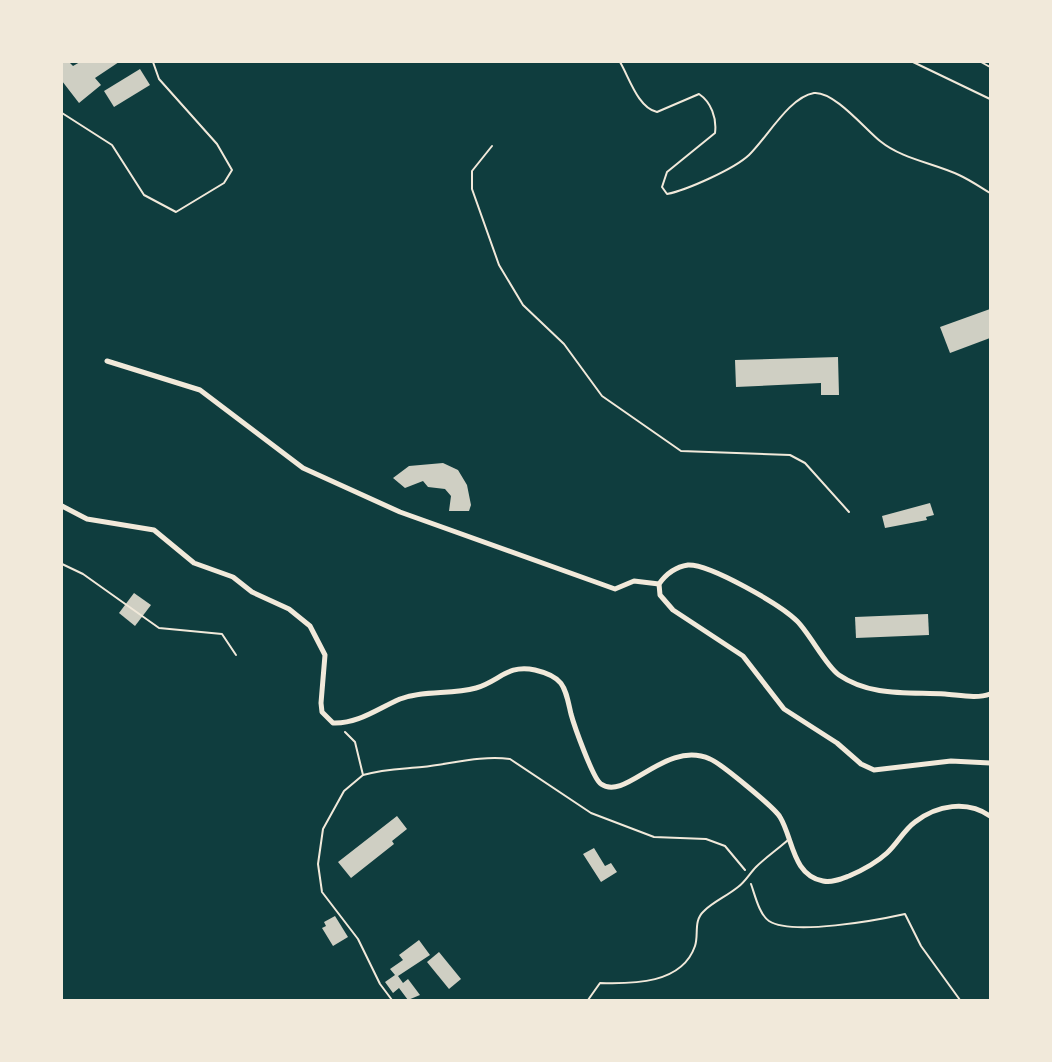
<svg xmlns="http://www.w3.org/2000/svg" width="1052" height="1062" viewBox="0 0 1052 1062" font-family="'Varela Round',sans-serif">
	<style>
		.building { fill: #cfcfc3 }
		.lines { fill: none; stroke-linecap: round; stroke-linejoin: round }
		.path { stroke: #f1e9da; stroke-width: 2 }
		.service { stroke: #f1e9da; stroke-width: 2 }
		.minor { stroke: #f1e9da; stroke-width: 5 }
	</style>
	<rect width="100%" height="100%" fill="#0f3d3e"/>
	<g class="building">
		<path d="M 62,62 L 69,62 L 73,66 L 80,62 L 119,62 L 95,78 L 101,85 L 79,103 L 62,81 Z"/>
		<path d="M 140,69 L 150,85 L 114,107 L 104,91 Z"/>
		<path d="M 990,309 L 990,338 L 950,353 L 940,327 Z"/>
		<path d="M 838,357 L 839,395 L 821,395 L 821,383 L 736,387 L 735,360 Z"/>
		<path d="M 443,463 L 458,470 L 467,485 L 471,505 L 469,511 L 449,511 L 451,496 L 445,489 L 428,487 L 423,481 L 405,488 L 393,478 L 409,466 Z"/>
		<path d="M 930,503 L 934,515 L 926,517 L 927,520 L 885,528 L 882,516 Z"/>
		<path d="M 134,593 L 151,605 L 135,626 L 119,613 Z"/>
		<path d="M 928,614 L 929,635 L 856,638 L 855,617 Z"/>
		<path d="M 397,816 L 407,829 L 392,841 L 394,844 L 351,878 L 338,862 Z"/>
		<path d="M 594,848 L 605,866 L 611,863 L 617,872 L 601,882 L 583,854 Z"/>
		<path d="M 335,916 L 348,937 L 333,946 L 322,928 L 326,926 L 324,922 Z"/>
		<path d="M 419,940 L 430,955 L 398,976 L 403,983 L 408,979 L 420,995 L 408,1000 L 399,988 L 393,993 L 385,982 L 395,975 L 390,969 L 403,960 L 399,955 Z"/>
		<path d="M 439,952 L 461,979 L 449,989 L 427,962 Z"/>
	</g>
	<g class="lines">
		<g class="path">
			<path d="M 62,113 L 112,145 L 144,195 L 176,212 L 224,183 L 232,170 L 217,144 L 159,79 L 153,62"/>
			<path d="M 62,564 L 83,574 L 159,628 L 222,634 L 236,655"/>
			<path d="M 345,732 L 355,742 L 363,775 L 344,791 L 323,829 L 318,864 L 322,892 L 358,939 L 380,984 L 392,1000"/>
			<path d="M 363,775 C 383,769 401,769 422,767 C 451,764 481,755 510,759 L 591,813 L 654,837 L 706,839 L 725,846 L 745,870"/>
			<path d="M 751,884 C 755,895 759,914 769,921 C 792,936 878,920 905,914 L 921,946 L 960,1000"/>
		</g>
		<g class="service">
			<path d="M 620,62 C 629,77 638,108 657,112 L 699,94 C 711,102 717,118 715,133 L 667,172 L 662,187 L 667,194 C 687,190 734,169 749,155 C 767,138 789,97 814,93 C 834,91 865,129 880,141 C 902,159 933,163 959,175 C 970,180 980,187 990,193"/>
			<path d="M 913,62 L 990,99"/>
			<path d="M 981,62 L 990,67"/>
			<path d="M 492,146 L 472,171 L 472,189 L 499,265 L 523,305 L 564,344 L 602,396 L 681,451 L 790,455 L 805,463 L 849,512"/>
			<path d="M 588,1000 L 600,983 C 633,984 682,984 695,946 C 699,934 693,921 704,911 C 713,902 727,896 738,887 C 745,882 750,873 756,867 C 766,857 778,849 788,840"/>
		</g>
		<g class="minor">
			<path d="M 107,361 L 200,390 L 303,468 L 400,512 L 615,589 L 634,581 L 659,584"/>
			<path d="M 62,506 L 87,519 L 154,530 L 194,563 L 233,577 L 252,592 L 289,609 L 310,626 L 325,655 L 321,703 L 322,712 L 333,723 C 358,724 377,709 400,699 C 424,690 451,695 476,688 C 500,681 507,664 535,670 C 565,677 565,688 571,714 C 574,725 593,779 601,784 C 626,802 665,739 710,759 C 719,762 775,808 780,817 C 793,838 792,875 823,881 C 832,883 841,879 849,876 C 863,870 876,863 887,853 C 897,844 904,830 915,822 C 937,805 967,800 990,816"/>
			<path d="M 990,694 C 977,699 959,695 945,694 C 909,692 871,697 839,675 C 826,666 810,634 797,621 C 781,605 710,564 688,565 C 675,567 666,574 659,584 L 660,595 L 673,610 L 743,656 L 784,709 L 837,743 L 861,764 L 874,770 L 951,761 L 990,763"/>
		</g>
	</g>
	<rect width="1052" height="1062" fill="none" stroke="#f1e9da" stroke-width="126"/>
</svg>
